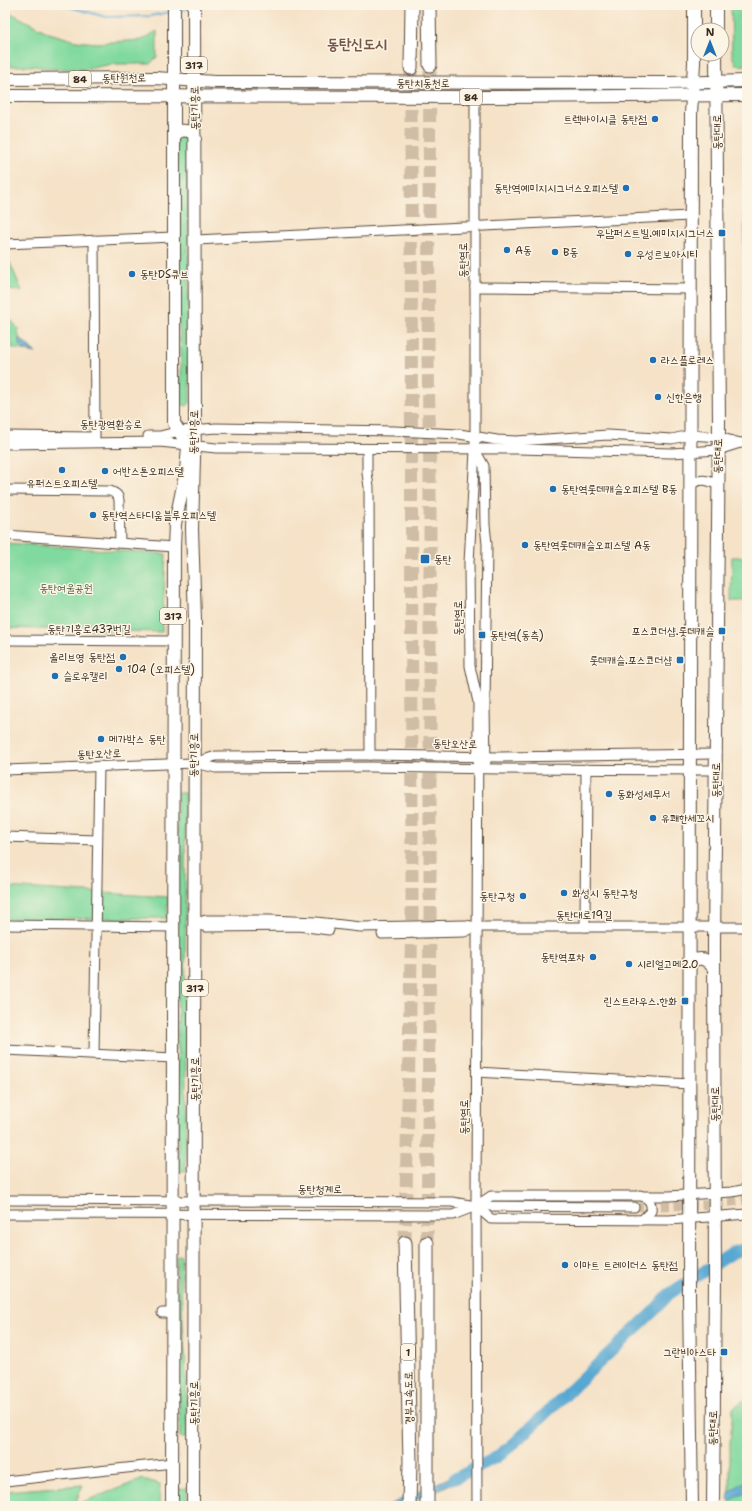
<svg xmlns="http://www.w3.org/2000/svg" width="752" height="1511" viewBox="0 0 752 1511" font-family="'Shantell Sans','Poor Story',sans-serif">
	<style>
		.green { fill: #80d99e; stroke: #5e825e }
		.water { fill: #57a7d1; stroke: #496878 }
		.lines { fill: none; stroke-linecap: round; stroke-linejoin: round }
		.stream { stroke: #57a7d1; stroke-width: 2 }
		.river { stroke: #57a7d1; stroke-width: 12 }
		.minor-tunnel { stroke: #d0bda5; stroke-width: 9; stroke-dasharray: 9 4.5; stroke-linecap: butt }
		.highway-tunnel { stroke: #d0bda5; stroke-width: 13; stroke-dasharray: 13 6; stroke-linecap: butt }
		.minor-casing { stroke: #574637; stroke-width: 11 }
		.major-casing { stroke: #574637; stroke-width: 14 }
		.highway-casing { stroke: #574637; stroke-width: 15 }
		.minor { stroke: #fff; stroke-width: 9 }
		.major { stroke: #fff; stroke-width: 12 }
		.highway { stroke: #fff; stroke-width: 13 }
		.poi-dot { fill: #1f6fb2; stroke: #fcf5e5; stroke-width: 1.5 }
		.labels { text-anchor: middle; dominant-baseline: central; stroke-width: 3; stroke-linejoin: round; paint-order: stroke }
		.shield { fill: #fcf5e5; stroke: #75675a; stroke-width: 1 }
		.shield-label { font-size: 10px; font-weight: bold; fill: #3b2a1e }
		.street-label { font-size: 11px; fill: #3b2a1e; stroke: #fcf5e5 }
		.poi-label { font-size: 11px; fill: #3b2a1e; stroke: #fcf5e5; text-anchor: start }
		.park-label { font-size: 11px; fill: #4c563e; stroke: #fcf5e5 }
		.district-label { font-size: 15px; font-weight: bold; fill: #785547; stroke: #fcf5e5 }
	</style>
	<rect width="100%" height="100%" fill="#fcf5e5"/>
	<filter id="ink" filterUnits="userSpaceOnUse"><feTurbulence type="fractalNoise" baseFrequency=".025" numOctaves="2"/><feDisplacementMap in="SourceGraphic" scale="8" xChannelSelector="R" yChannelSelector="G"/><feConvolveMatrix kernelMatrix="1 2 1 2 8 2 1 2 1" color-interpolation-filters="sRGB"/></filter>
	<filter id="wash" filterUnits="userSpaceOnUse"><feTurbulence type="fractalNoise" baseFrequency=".012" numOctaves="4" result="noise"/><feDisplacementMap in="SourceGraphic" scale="16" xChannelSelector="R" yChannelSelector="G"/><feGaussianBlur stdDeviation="0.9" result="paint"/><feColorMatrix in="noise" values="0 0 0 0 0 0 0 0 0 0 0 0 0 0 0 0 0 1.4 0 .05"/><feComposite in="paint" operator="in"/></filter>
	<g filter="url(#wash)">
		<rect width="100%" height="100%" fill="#f5e2c7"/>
		<g class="green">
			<path d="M 731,5 L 747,5 L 747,66 L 736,65 L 732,55 Z"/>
			<path d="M 5,10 L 49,33 L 76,41 L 98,43 L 142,40 L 157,31 L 157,57 L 150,64 L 112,64 L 88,69 L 55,69 L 34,66 L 5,66 Z"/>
			<path d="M 180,136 L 187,136 L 190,402 L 189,404 L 187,406 L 181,404 L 181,352 L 177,301 L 176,139 Z"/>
			<path d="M 745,210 L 747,210 L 747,246 L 744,246 Z"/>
			<path d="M 5,258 L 8,258 L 22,291 L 5,290 Z"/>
			<path d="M 5,314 L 18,328 L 19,337 L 36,353 L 13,348 L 5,335 Z"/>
			<path d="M 5,543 L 166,554 L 162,632 L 5,628 Z"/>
			<path d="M 732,557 L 747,557 L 747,601 L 731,601 Z"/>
			<path d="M 177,793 L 185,793 L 186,1171 L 178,1171 Z"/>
			<path d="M 5,887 L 168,897 L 167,918 L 5,919 Z"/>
			<path d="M 179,1255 L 181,1256 L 181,1289 L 186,1373 L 187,1437 L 180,1437 L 176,1256 Z"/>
			<path d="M 747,1398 L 747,1506 L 730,1506 L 730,1442 L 733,1408 Z"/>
			<path d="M 143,1479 L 160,1484 L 159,1506 L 81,1506 L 83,1502 Z"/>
			<path d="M 83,1485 L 74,1506 L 5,1506 L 5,1491 Z"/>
			<path d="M 187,1488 L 187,1506 L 177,1506 L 177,1489 Z"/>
		</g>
		<g class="water">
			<path d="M 19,338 L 36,353 L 24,350 L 19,345 Z"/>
			<path d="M 468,1469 L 468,1476 L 403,1506 L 387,1506 Z"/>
			<path d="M 747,1480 L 747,1491 L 730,1501 L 728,1499 L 729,1492 Z"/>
		</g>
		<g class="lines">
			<g class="stream">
				<path d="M 63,5 L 106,17 L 150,16 L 170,12"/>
				<path d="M 198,6 L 205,5"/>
				<path d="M 179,10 L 190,8"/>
			</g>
			<path class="river" d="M 454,1479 L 495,1458 L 511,1446 L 655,1310 L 669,1294 L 734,1252 L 747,1248"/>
		</g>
	</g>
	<g filter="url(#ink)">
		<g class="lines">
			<path class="minor-tunnel" d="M 634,1207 L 705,1205 L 747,1200"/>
			<g class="highway-tunnel">
				<path d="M 405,1243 L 412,913 L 411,68"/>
				<path d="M 427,1243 L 430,918 L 430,481 L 428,356 L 430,65"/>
			</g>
			<defs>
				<g id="minor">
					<path d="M 475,83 L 475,450 L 469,563 L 470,666 L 478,702 L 476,1206 L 477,1506"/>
					<path d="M 94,240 L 95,437"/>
					<path d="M 196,240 L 690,216"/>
					<path d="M 5,244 L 174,237"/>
					<path d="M 475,287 L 690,289"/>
					<path d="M 5,436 L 94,437"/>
					<path d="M 148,436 L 160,436 L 180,431 L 216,428 L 394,431 L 459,434 L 497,440 L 516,441 L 608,435 L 672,439 L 690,435 L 719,437 L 740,443"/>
					<path d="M 5,444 L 160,442 L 216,448 L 518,449 L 672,453 L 718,450 L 740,443 L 747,443"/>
					<path d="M 367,449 L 367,473 L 369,487 L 370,755"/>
					<path d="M 475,450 L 484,466 L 485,525 L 487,544 L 485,708 L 486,762"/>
					<path d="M 690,486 C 699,477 708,480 718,485"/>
					<path d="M 5,490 L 110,491 C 115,493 118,494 119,500 L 120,543"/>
					<path d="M 5,535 L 174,547"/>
					<path d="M 5,640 L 173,641"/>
					<path d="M 195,763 L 216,768 L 370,767 L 501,769 L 716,770"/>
					<path d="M 5,770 L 194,763 L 216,756 L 370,755 L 501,757 L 716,754"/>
					<path d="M 5,837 L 97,840"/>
					<path d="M 194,924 L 206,920 L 269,920 L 316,922 L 360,927 L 465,925 L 477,927 L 747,927"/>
					<path d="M 195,924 L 206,927 L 299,926 L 329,930"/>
					<path d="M 5,925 L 174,927"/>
					<path d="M 585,927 L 586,769"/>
					<path d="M 382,934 L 464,932 L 476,927"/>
					<path d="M 5,1050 L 174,1058"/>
					<path d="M 94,1054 L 99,766"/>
					<path d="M 477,1072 L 690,1084"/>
					<path d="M 640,1195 C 649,1199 652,1202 651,1211 L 642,1220"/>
					<path d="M 5,1200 L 452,1202 L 476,1206 L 634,1207"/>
					<path d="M 476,1206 L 491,1219 L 669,1220 L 747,1214"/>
					<path d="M 5,1214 L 453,1215 L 476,1206 L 491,1196 L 669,1196 L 732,1192 L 747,1189"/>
					<path d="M 162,1313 L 173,1313"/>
					<path d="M 5,1481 L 173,1463"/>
				</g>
				<g id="major">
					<path d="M 716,5 L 716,30"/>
					<path d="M 5,79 L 155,78 L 215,82 L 670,83 L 747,81"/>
					<path d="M 5,96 L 495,97 L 747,95"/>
					<path d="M 174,137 C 178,129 184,130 192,132 L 195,138"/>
					<path d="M 690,961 C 703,957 705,958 714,968"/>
					<path d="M 172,1506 L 174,547 L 175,524 L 186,471 L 188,446 L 174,423 L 174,5"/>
					<path d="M 193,1506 L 195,620 L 192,529 L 195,423 L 194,5"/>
					<path d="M 692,1506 L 689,1297 L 691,114 L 694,63 L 694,5"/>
					<path d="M 713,1506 L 715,1281 L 714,944 L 719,421 L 716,54"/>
				</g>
				<g id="highway">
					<path d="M 429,5 L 430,65"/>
					<path d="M 411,68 L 412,5"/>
					<path d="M 405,1243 L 410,1462 L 409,1506"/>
					<path d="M 427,1506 L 427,1243"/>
				</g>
			</defs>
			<use href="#minor" class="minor-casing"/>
			<use href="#major" class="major-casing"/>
			<use href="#highway" class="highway-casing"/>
			<use href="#minor" class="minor"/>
			<use href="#major" class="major"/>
			<use href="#highway" class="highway"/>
		</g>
	</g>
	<g class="poi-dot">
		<circle cx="655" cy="119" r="4"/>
		<circle cx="626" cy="188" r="4"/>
		<rect x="718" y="229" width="8" height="8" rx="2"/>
		<circle cx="507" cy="250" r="4"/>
		<circle cx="555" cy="252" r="4"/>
		<circle cx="628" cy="254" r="4"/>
		<circle cx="132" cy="274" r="4"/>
		<circle cx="653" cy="360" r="4"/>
		<circle cx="658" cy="397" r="4"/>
		<circle cx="62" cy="470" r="4"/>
		<circle cx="105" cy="471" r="4"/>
		<circle cx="553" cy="489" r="4"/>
		<circle cx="93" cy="515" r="4"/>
		<circle cx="525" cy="545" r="4"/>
		<rect x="420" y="554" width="10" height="10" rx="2"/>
		<rect x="718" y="627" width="8" height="8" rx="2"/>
		<rect x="478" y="631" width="8" height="8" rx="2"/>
		<circle cx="123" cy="657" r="4"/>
		<rect x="676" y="656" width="8" height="8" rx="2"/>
		<circle cx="119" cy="669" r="4"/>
		<circle cx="55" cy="676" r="4"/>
		<circle cx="101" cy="739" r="4"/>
		<circle cx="609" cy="794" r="4"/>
		<circle cx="653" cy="818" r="4"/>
		<circle cx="564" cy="893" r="4"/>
		<circle cx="523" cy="896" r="4"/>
		<circle cx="593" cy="957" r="4"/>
		<circle cx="629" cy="964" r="4"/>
		<rect x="681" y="997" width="8" height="8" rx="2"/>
		<circle cx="565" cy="1265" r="4"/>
		<rect x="720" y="1348" width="8" height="8" rx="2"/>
	</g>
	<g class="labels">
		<g class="shield">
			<rect x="181" y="57" width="26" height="16" rx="3"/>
			<rect x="69" y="71" width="22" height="16" rx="3"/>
			<rect x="460" y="89" width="22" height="16" rx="3"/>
			<rect x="160" y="608" width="26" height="16" rx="3"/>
			<rect x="182" y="980" width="26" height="16" rx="3"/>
			<rect x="401" y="1344" width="14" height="16" rx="3"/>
		</g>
		<g class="shield-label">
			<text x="194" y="65">317</text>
			<text x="80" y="79">84</text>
			<text x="471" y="97">84</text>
			<text x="173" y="616">317</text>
			<text x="195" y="988">317</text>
			<text x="408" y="1352">1</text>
		</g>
		<g class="street-label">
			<text transform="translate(124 78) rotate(-1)">동탄원천로</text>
			<text x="423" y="83">동탄치동천로</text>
			<text transform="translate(195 108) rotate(-91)">동탄기흥로</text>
			<text transform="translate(717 132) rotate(-90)">동탄대로</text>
			<text transform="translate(463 260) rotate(-90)">동탄역로</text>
			<text x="111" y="424">동탄광역환승로</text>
			<text transform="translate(194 432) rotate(-89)">동탄기흥로</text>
			<text transform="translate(718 456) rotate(-89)">동탄대로</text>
			<text transform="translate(458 618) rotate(-90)">동탄역로</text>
			<text x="89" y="629">동탄기흥로437번길</text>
			<text transform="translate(455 744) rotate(1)">동탄오산로</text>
			<text transform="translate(99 754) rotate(-2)">동탄오산로</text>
			<text transform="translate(194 755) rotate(-89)">동탄기흥로</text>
			<text transform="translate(716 780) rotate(-90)">동탄대로</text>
			<text x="584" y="915">동탄대로19길</text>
			<text transform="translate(195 1079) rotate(-90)">동탄기흥로</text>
			<text transform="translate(715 1104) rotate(-90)">동탄대로</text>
			<text transform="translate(464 1117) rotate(-90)">동탄역로</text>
			<text x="320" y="1189">동탄청계로</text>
			<text transform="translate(409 1398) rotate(-91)">경부고속도로</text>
			<text transform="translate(194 1403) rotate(-90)">동탄기흥로</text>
			<text transform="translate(713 1428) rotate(-89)">동탄대로</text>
		</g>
		<g class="poi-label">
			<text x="647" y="119" text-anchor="end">트렉바이시클 동탄점</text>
			<text x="618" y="188" text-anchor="end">동탄역예미지시그너스오피스텔</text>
			<text x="714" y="233" text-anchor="end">우남퍼스트빌.예미지시그너스</text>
			<text x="515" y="250">A동</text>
			<text x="563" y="252">B동</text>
			<text x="636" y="254">우성르보아시티</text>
			<text x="140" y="274">동탄DS큐브</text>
			<text x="661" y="360">라스플로레스</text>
			<text x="666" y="397">신한은행</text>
			<text x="113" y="471">어반스톤오피스텔</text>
			<text x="62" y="483" text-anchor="middle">유퍼스트오피스텔</text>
			<text x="561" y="489">동탄역롯데캐슬오피스텔 B동</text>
			<text x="101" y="515">동탄역스타디움블루오피스텔</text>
			<text x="533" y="545">동탄역롯데캐슬오피스텔 A동</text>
			<text x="434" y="559">동탄</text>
			<text x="714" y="631" text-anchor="end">포스코더샵.롯데캐슬</text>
			<text x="490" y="635">동탄역(동측)</text>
			<text x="115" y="657" text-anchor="end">올리브영 동탄점</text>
			<text x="672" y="660" text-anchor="end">롯데캐슬.포스코더샵</text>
			<text x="127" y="669">104 (오피스텔)</text>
			<text x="63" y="676">슬로우캘리</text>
			<text x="109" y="739">메가박스 동탄</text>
			<text x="617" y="794">동화성세무서</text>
			<text x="661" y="818">유쾌한세꼬시</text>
			<text x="572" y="893">화성시 동탄구청</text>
			<text x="515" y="896" text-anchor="end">동탄구청</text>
			<text x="585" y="957" text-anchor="end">동탄역포차</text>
			<text x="637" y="964">시리얼고메2.0</text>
			<text x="677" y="1001" text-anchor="end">린스트라우스.한화</text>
			<text x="573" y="1265">이마트 트레이더스 동탄점</text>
			<text x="716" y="1352" text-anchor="end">그란비아스타</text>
		</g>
		<g class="park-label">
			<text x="66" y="588">동탄여울공원</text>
		</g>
		<g class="district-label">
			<text x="357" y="44">동탄신도시</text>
		</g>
	</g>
	<rect width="752" height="1511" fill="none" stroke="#fcf5e5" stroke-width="20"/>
	<g transform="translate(710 42)"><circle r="19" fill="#fcf5e5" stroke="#afa495"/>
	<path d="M0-3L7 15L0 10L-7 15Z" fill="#1f6fb2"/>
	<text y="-6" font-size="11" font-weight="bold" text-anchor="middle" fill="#3b2a1e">N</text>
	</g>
</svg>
